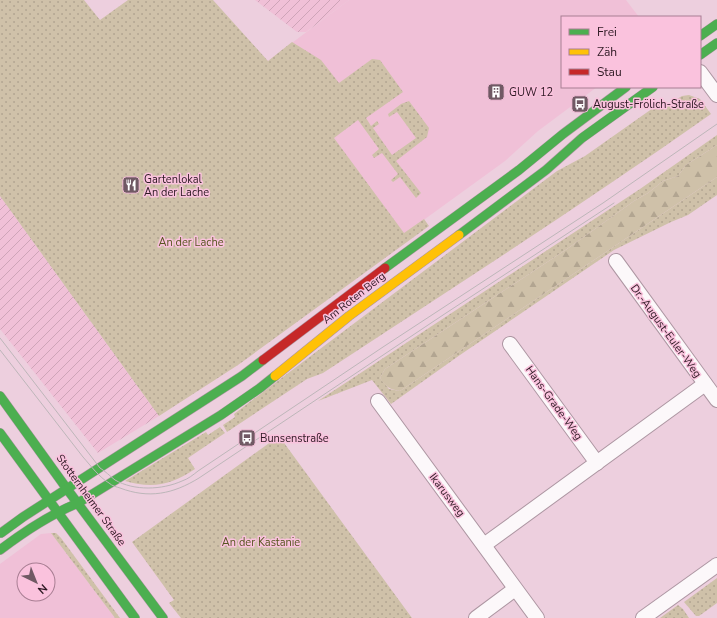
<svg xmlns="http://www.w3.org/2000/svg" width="717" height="618" viewBox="0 0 717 618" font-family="'Nunito Sans',sans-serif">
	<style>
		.built { fill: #f0c0d7; fill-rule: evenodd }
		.industrial { fill: url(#industrial-furrows) }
		.grass { fill: url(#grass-dots) }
		.forest { fill: url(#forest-firs) }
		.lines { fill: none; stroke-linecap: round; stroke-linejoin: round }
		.street-casing { stroke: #ad96a2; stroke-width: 16 }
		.fast-casing { stroke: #ad96a2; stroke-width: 10 }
		.slow-casing { stroke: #ad96a2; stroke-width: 10 }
		.jam-casing { stroke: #ad96a2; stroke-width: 10 }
		.street { stroke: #fcf8fa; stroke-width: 14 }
		.fast { stroke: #4caf50; stroke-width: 9 }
		.slow { stroke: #ffc107; stroke-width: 9 }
		.jam { stroke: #c62828; stroke-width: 9 }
		.tram { stroke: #bdb6b9; stroke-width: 1 }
		.labels { text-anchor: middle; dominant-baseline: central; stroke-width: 3; stroke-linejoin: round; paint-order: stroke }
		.poi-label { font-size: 11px; fill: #2d1923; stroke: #fac2dd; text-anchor: start }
		.park-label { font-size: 11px; fill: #575620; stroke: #fac2dd }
		.street-label { font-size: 11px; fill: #2d1923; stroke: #fac2dd }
	</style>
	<defs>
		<pattern id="industrial-furrows" width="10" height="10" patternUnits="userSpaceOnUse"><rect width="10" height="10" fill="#f0c0d7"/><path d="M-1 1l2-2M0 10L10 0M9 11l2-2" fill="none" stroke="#cea4b8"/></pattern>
		<pattern id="grass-dots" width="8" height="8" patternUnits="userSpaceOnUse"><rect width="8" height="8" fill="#cfc1a9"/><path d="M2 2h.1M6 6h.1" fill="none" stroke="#b2a591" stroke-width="1.8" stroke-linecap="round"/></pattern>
		<pattern id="forest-firs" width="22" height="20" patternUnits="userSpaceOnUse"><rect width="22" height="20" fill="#cfc1a9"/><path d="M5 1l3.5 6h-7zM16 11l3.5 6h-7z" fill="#b2a591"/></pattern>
	</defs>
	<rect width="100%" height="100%" fill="#edcfde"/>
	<g class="built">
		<path d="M 349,0 L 626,0 L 639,17 L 562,17 L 562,87 L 597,87 L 538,131 L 505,161 L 425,219 L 404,243 L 272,58 Z"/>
		<path d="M 51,533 L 115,618 L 0,618 L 0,564 L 41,534 ZM 24,570 L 48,570 L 48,594 L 24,594 Z"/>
	</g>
	<g class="industrial">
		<path d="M 255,0 L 349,0 L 306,32 L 297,32 Z"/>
		<path d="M 0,196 L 159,416 L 98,453 L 0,329 Z"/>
	</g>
	<g class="grass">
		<path d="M 0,0 L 84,0 L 100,20 L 128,0 L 213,0 L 268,61 L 292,42 L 321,60 L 339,83 L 372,59 L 380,60 L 403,92 L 366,118 L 371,126 L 377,121 L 379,124 L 373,128 L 392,155 L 416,138 L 397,112 L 389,117 L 388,114 L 401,104 L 409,101 L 429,128 L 427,137 L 396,161 L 421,193 L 416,198 L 400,177 L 393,182 L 391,180 L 398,174 L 382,153 L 374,158 L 372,155 L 379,149 L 358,120 L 334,138 L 404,233 L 424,219 L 429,226 L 238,365 L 159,416 L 0,196 Z"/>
		<path d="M 689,95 L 700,99 L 711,114 C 583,204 453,288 323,373 L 307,379 L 227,432 L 223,425 L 235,417 L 234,414 L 316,352 L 557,171 L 585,156 L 663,101 L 667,105 L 682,96 Z"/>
		<path d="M 717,135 L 717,145 L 686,165 L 678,176 L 663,181 L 648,193 L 634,201 L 567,249 L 385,369 L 380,378 L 389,389 L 400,391 L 717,177 L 717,195 L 688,215 L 671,222 L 614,250 L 460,355 L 391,404 L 372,380 L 318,401 L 640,189 Z"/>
		<path d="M 220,427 L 225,433 L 188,458 L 195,469 C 171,485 153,489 125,481 L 206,432 L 208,435 Z"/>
		<path d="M 279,436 L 412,618 L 181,618 L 169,603 L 174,600 L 132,542 Z"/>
		<path d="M 51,533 L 56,533 L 61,538 L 120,618 L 115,618 Z"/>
		<path d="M 717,578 L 717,603 L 699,616 L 696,616 L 684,602 Z"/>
		<path d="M 678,605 L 683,609 L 689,618 L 660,618 Z"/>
	</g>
	<path class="forest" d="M 717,145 L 717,177 L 400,391 C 389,389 386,387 380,378 L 385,369 L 567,249 L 634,201 L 648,193 L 663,181 L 678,176 L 686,165 Z"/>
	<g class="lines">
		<defs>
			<g id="street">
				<path d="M 700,72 L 717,95"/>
				<path d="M 616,261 L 717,400"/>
				<path d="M 510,344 L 597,463"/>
				<path d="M 378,401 L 537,618"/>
				<path d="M 484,545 L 705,384"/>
				<path d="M 476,618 L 515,589"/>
				<path d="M 643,618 L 717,565"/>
			</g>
			<g id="fast">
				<path d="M 700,36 L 717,24"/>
				<path d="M 700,55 L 717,43"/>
				<path d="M 459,235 L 546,170 L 582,138 L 653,87"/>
				<path d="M 385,268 L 519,170 L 563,134 L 626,87"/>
				<path d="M 0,396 L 67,489 L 163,618"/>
				<path d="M 0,433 L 135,618"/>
				<path d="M 1,533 L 23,517 L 242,376 L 263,360"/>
				<path d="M 0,550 C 25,531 49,515 78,503 L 221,415 L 260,388 L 275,376"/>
			</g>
			<path id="slow" d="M 275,376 L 349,316 L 459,235"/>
			<path id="jam" d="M 263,360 L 385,268"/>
		</defs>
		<use href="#street" class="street-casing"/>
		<use href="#fast" class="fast-casing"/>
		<use href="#slow" class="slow-casing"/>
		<use href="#jam" class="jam-casing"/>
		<use href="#street" class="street"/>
		<use href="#fast" class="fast"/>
		<use href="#slow" class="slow"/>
		<use href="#jam" class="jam"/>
		<g class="tram">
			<path d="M 0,338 L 100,468 C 105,471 110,476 115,480 C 134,491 162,490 182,481 C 188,479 193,475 198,471 L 383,347 L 603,203 L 717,124"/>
			<path d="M 0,350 L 83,457 C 91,466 99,477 109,483 C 112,486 117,487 120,488 C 149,499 173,494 199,478 L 443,315 L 614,203"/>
		</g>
	</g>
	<defs>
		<symbol id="building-square" viewBox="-11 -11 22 22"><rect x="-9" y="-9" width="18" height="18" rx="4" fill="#705964" stroke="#fac2dd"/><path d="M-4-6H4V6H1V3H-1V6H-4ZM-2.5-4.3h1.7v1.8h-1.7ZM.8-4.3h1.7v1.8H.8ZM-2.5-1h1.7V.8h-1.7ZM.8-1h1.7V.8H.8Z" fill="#fff"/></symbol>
		<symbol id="bus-square" viewBox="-11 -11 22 22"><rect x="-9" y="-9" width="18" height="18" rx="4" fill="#705964" stroke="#fac2dd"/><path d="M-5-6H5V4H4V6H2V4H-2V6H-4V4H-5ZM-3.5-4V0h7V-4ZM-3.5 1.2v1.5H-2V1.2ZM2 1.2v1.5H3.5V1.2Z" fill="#fff"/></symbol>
		<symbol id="restaurant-square" viewBox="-11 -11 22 22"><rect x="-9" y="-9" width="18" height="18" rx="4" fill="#705964" stroke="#fac2dd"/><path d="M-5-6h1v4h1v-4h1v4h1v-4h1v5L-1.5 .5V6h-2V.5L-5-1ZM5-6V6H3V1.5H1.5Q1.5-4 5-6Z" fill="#fff"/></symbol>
	</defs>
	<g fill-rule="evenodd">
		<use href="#building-square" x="486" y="82" width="20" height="20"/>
		<use href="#bus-square" x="570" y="94" width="20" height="20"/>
		<use href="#restaurant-square" x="121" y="175" width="20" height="20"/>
		<use href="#bus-square" x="237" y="428" width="20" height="20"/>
	</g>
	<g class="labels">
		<g class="poi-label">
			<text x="509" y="92">GUW 12</text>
			<text x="593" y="104">August-Frölich-Straße</text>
			<text x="144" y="179">Gartenlokal<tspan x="144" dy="13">An der Lache</tspan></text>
			<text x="260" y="438">Bunsenstraße</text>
		</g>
		<g class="park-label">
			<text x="191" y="242">An der Lache</text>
			<text x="261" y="542">An der Kastanie</text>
		</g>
		<g class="street-label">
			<text transform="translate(354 298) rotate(-38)">Am Roten Berg</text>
			<text transform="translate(666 331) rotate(54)">Dr.-August-Euler-Weg</text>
			<text transform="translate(554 403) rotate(54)">Hans-Grade-Weg</text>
			<text transform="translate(447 495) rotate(53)">Ikarusweg</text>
			<text transform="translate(91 500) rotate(54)">Stotternheimer Straße</text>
		</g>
	</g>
	<rect x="561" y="16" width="140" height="72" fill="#fac2dd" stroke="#a87e93"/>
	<rect x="569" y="29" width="20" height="6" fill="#4caf50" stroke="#a87e93"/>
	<text x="597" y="36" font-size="12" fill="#2d1923">Frei</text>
	<rect x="569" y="49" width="20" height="6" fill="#ffc107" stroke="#a87e93"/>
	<text x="597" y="56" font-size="12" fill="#2d1923">Zäh</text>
	<rect x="569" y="69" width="20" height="6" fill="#c62828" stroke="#a87e93"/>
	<text x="597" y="76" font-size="12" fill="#2d1923">Stau</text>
	<g transform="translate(36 582) rotate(137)"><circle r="19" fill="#fac2dd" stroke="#a87e93"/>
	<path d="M0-3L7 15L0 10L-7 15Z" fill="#705964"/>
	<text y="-6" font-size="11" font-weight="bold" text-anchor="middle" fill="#2d1923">N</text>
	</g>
</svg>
